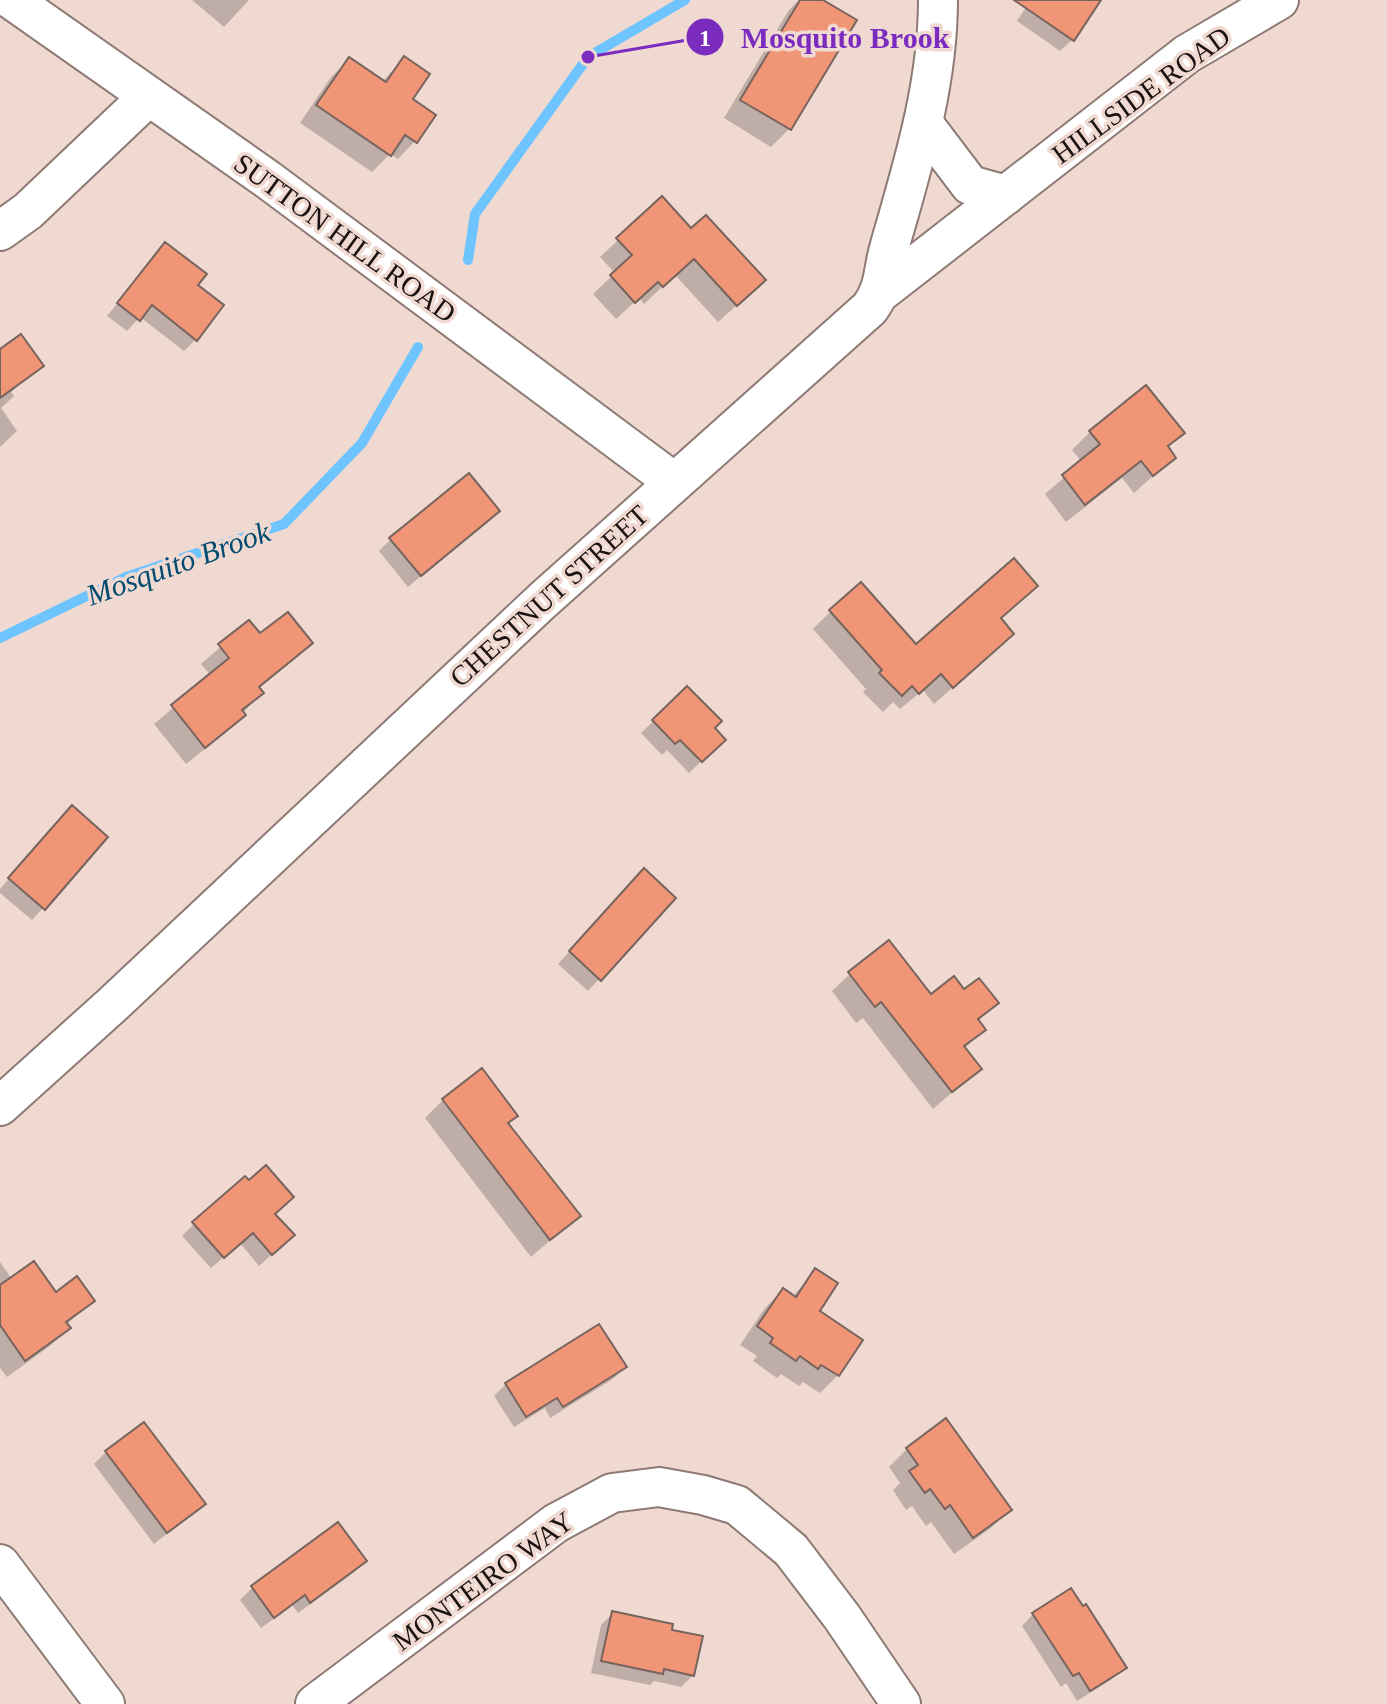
<svg xmlns="http://www.w3.org/2000/svg" width="1387" height="1704" viewBox="0 0 1387 1704" font-family="'Times New Roman',serif">
	<style>
		.shadow { fill: #0003 }
		.lines { fill: none; stroke-linecap: round; stroke-linejoin: round }
		.stream { stroke: #6ec4ff; stroke-width: 10 }
		.building { fill: #f09576; stroke: #77645e; stroke-width: 2 }
		.street-casing { stroke: #8e7a74; stroke-width: 42 }
		.street { stroke: #fff; stroke-width: 38 }
		.labels { text-anchor: middle; dominant-baseline: central; stroke-width: 7; stroke-linejoin: round; paint-order: stroke }
		.street-label { font-size: 28px; fill: #1a1210; stroke: #efd9d1 }
		.water-label { font-size: 30px; font-style: italic; fill: #024b70; stroke: #efd9d1 }
		.leader { fill: none; stroke: #7b2cbf; stroke-width: 3 }
		.callout-dot { fill: #7b2cbf; stroke: #efd9d1; stroke-width: 3 }
		.mark-label { font-size: 24px; text-anchor: middle; font-weight: bold; fill: #fff }
		.callout-label { font-size: 30px; text-anchor: middle; font-weight: bold; fill: #7b2cbf; stroke: #efd9d1; stroke-width: 7; stroke-linejoin: round; paint-order: stroke }
	</style>
	<rect width="100%" height="100%" fill="#efd9d1"/>
	<g class="shadow">
		<path d="M 192,0 L 249,0 L 224,27 Z"/>
		<path d="M 799,0 L 819,0 L 789,129 L 771,147 L 724,118 L 789,10 Z"/>
		<path d="M 1031,0 L 1090,0 L 1072,40 L 1060,51 L 1017,21 Z"/>
		<path d="M 404,58 L 415,141 L 398,159 L 390,154 L 372,172 L 300,123 L 331,77 L 349,60 L 382,82 Z"/>
		<path d="M 662,199 L 745,298 L 718,322 L 675,275 L 644,304 L 639,298 L 616,319 L 593,294 L 615,273 L 600,257 Z"/>
		<path d="M 166,244 L 195,285 L 196,339 L 184,351 L 140,317 L 127,331 L 107,316 Z"/>
		<path d="M 0,351 L 41,365 L 11,392 L 14,396 L 1,408 L 17,431 L 0,447 Z"/>
		<path d="M 1090,432 L 1182,433 L 1167,448 L 1174,457 L 1134,493 L 1122,478 L 1066,522 L 1045,494 L 1082,462 L 1072,450 Z"/>
		<path d="M 498,511 L 408,587 L 379,551 L 391,539 Z"/>
		<path d="M 831,611 L 916,646 L 999,619 L 994,651 L 934,704 L 923,690 L 900,709 L 893,702 L 883,712 L 863,692 L 866,689 L 813,629 Z"/>
		<path d="M 249,622 L 260,636 L 310,643 L 258,689 L 261,693 L 225,733 L 186,764 L 154,724 L 211,676 L 201,664 Z"/>
		<path d="M 687,689 L 712,728 L 723,740 L 689,773 L 667,750 L 662,755 L 641,733 Z"/>
		<path d="M 60,820 L 43,908 L 32,920 L 0,893 L 0,889 Z"/>
		<path d="M 632,883 L 599,979 L 588,991 L 558,964 Z"/>
		<path d="M 850,974 L 931,996 L 963,992 L 996,1003 L 977,1022 L 983,1030 L 964,1049 L 979,1069 L 933,1109 L 863,1018 L 856,1023 L 832,991 Z"/>
		<path d="M 443,1100 L 507,1124 L 578,1216 L 531,1257 L 425,1118 Z"/>
		<path d="M 273,1214 L 280,1247 L 259,1266 L 240,1243 L 211,1268 L 182,1236 L 194,1224 Z"/>
		<path d="M 0,1262 L 12,1279 L 56,1295 L 92,1301 L 66,1325 L 68,1328 L 50,1346 L 7,1377 L 0,1368 Z"/>
		<path d="M 816,1271 L 817,1311 L 838,1375 L 820,1393 L 803,1382 L 799,1386 L 781,1374 L 777,1378 L 753,1361 L 757,1356 L 740,1345 L 765,1308 L 783,1290 L 792,1297 Z"/>
		<path d="M 625,1367 L 613,1379 L 550,1418 L 545,1408 L 514,1427 L 494,1396 L 506,1384 Z"/>
		<path d="M 907,1449 L 1009,1510 L 991,1528 L 954,1554 L 931,1522 L 926,1526 L 912,1506 L 906,1510 L 893,1490 L 900,1483 L 889,1467 Z"/>
		<path d="M 106,1452 L 203,1504 L 154,1544 L 94,1464 Z"/>
		<path d="M 338,1524 L 365,1561 L 353,1573 L 298,1613 L 292,1605 L 261,1628 L 240,1600 L 252,1588 Z"/>
		<path d="M 613,1613 L 670,1631 L 693,1675 L 681,1687 L 654,1681 L 650,1685 L 591,1673 L 601,1625 Z"/>
		<path d="M 1033,1614 L 1124,1667 L 1112,1679 L 1077,1701 L 1066,1683 L 1061,1687 L 1022,1626 Z"/>
	</g>
	<g class="lines">
		<g class="stream">
			<path d="M 468,260 L 475,214 L 588,57 L 685,0"/>
			<path d="M 0,638 L 126,577 L 284,524 L 362,443 L 418,347"/>
		</g>
	</g>
	<g class="building">
		<path d="M 800,0 L 823,0 L 857,20 L 791,130 L 740,100 Z"/>
		<path d="M 1014,0 L 1101,0 L 1074,41 Z"/>
		<path d="M 404,56 L 430,74 L 413,99 L 436,115 L 417,143 L 405,135 L 391,156 L 316,105 L 349,57 L 386,82 Z"/>
		<path d="M 662,196 L 691,228 L 706,215 L 766,280 L 737,306 L 694,259 L 663,287 L 658,282 L 635,303 L 610,275 L 632,255 L 616,238 Z"/>
		<path d="M 165,242 L 207,274 L 198,285 L 224,305 L 197,341 L 152,305 L 140,321 L 117,303 Z"/>
		<path d="M 21,334 L 44,366 L 0,398 L 0,349 Z"/>
		<path d="M 1146,385 L 1185,433 L 1168,446 L 1176,458 L 1153,476 L 1141,461 L 1085,505 L 1062,475 L 1100,444 L 1089,431 Z"/>
		<path d="M 469,473 L 500,511 L 421,576 L 389,538 Z"/>
		<path d="M 1014,558 L 1038,586 L 1001,618 L 1014,634 L 953,688 L 941,674 L 919,694 L 912,686 L 902,696 L 879,673 L 882,670 L 829,610 L 861,582 L 916,644 Z"/>
		<path d="M 288,612 L 313,643 L 259,687 L 264,693 L 242,710 L 246,715 L 205,748 L 171,705 L 229,658 L 218,644 L 249,620 L 260,633 Z"/>
		<path d="M 687,686 L 722,721 L 715,728 L 726,740 L 702,762 L 680,740 L 675,744 L 652,720 Z"/>
		<path d="M 72,805 L 108,837 L 45,910 L 8,878 Z"/>
		<path d="M 644,868 L 676,898 L 601,981 L 569,951 Z"/>
		<path d="M 889,940 L 931,994 L 954,976 L 964,989 L 979,978 L 999,1003 L 978,1019 L 986,1030 L 964,1046 L 982,1069 L 952,1092 L 881,1002 L 875,1007 L 848,972 Z"/>
		<path d="M 482,1068 L 518,1116 L 508,1123 L 581,1216 L 550,1240 L 442,1099 Z"/>
		<path d="M 266,1165 L 294,1197 L 275,1214 L 295,1235 L 272,1255 L 253,1233 L 224,1258 L 192,1222 L 245,1176 L 249,1180 Z"/>
		<path d="M 34,1261 L 56,1292 L 77,1276 L 95,1301 L 66,1322 L 71,1328 L 25,1361 L 0,1325 L 0,1285 Z"/>
		<path d="M 815,1268 L 838,1283 L 820,1311 L 863,1340 L 839,1376 L 821,1365 L 818,1369 L 800,1356 L 796,1361 L 770,1343 L 773,1338 L 757,1326 L 783,1288 L 796,1297 Z"/>
		<path d="M 599,1324 L 627,1367 L 563,1407 L 557,1398 L 526,1417 L 505,1383 Z"/>
		<path d="M 946,1418 L 1012,1510 L 973,1538 L 950,1505 L 945,1509 L 930,1489 L 925,1493 L 909,1471 L 918,1465 L 906,1448 Z"/>
		<path d="M 144,1422 L 206,1504 L 167,1533 L 105,1451 Z"/>
		<path d="M 338,1522 L 367,1561 L 310,1603 L 305,1595 L 274,1618 L 251,1586 Z"/>
		<path d="M 1071,1588 L 1083,1606 L 1086,1604 L 1127,1668 L 1090,1691 L 1079,1673 L 1073,1676 L 1032,1613 Z"/>
		<path d="M 612,1611 L 673,1624 L 672,1630 L 703,1636 L 694,1676 L 664,1669 L 663,1674 L 601,1661 Z"/>
	</g>
	<g class="lines">
		<defs>
			<g id="street">
				<path d="M 12,0 L 267,179 L 674,482"/>
				<path d="M 923,123 L 970,185 L 1006,195"/>
				<path d="M 0,231 L 28,211 L 148,97"/>
				<path d="M 881,292 L 1187,54 L 1279,0"/>
				<path d="M 0,1106 L 112,1005 L 542,601 L 870,308 C 886,285 882,271 890,245 C 913,165 938,84 938,0"/>
				<path d="M 0,1564 L 105,1704"/>
				<path d="M 315,1704 L 556,1523 L 612,1493 L 659,1487 L 703,1495 L 737,1505 L 791,1550 L 842,1617 L 901,1704"/>
			</g>
		</defs>
		<use href="#street" class="street-casing"/>
		<use href="#street" class="street"/>
	</g>
	<g class="labels">
		<g class="street-label">
			<text transform="translate(1141 95) rotate(-36)">HILLSIDE ROAD</text>
			<text transform="translate(345 238) rotate(36)">SUTTON HILL ROAD</text>
			<text transform="translate(549 596) rotate(-42)">CHESTNUT STREET</text>
			<text transform="translate(483 1581) rotate(-36)">MONTEIRO WAY</text>
		</g>
		<g class="water-label">
			<text transform="translate(178 563) rotate(-20)">Mosquito Brook</text>
		</g>
	</g>
	<path class="leader" d="M588 57L705 37"/>
	<g class="callout-dot">
		<circle cx="588" cy="57" r="8"/>
		<circle cx="705" cy="37" r="20"/>
	</g>
	<g class="mark-label">
		<text x="705" y="46">1</text>
	</g>
	<g class="callout-label">
		<text x="845" y="48">Mosquito Brook</text>
	</g>
</svg>
